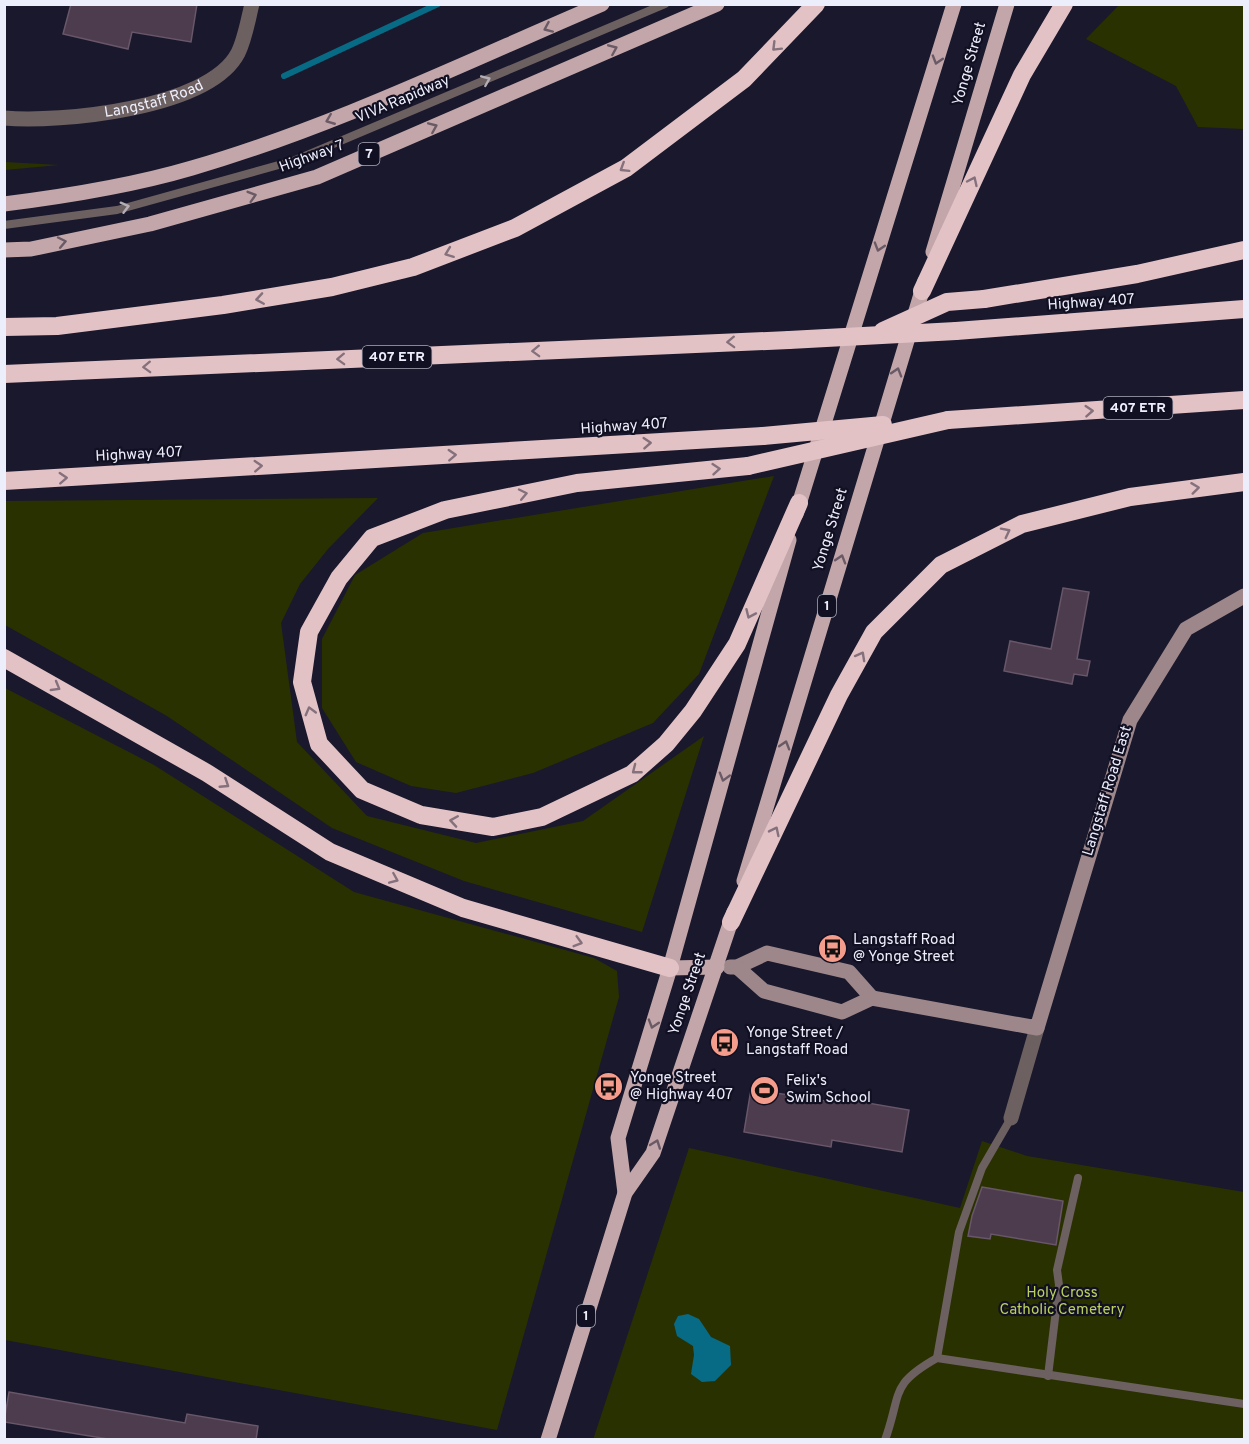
<svg xmlns="http://www.w3.org/2000/svg" width="1249" height="1444" viewBox="0 0 1249 1444" font-family="Overpass,sans-serif">
	<style>
		.green { fill: #2a3100 }
		.water { fill: #076b86 }
		.lines { fill: none; stroke-linecap: round; stroke-linejoin: round }
		.stream { stroke: #076b86; stroke-width: 6 }
		.building { fill: #4d3c4e; stroke: #685669; stroke-width: 1.5 }
		.lane { stroke: #6d6061; stroke-width: 8 }
		.street { stroke: #6d6061; stroke-width: 15 }
		.secondary { stroke: #9d878a; stroke-width: 15 }
		.primary { stroke: #c2a6a9; stroke-width: 15 }
		.highway { stroke: #e3c2c6; stroke-width: 18 }
		.highway-bridge { stroke: #e3c2c6; stroke-width: 18 }
		.oneway { stroke: #6a5a66 }
		.oneway2 { stroke: #84717c }
		.oneway3 { stroke: #b3aeb6 }
		.labels { text-anchor: middle; dominant-baseline: central; stroke-width: 4.5; stroke-linejoin: round; paint-order: stroke }
		.shield { fill: #110f22; stroke: #ababbb; stroke-width: 1.5 }
		.shield-label { font-size: 14px; font-weight: bold; fill: #edeefc }
		.street-label { font-size: 15px; fill: #edeefc; stroke: #110f22 }
		.poi-label { font-size: 15px; fill: #edeefc; stroke: #110f22; text-anchor: start }
		.park-label { font-size: 15px; fill: #bad05d; stroke: #110f22 }
	</style>
	<rect width="100%" height="100%" fill="#1a182c"/>
	<g class="green">
		<path d="M 1120,4 L 1244,5 L 1244,129 L 1198,127 L 1176,86 L 1086,39 Z"/>
		<path d="M 4,162 L 5,162 L 59,165 L 5,170 Z"/>
		<path d="M 774,476 L 699,674 L 653,723 L 533,773 L 456,793 L 411,786 L 356,762 L 322,708 L 322,639 L 355,575 L 423,533 Z"/>
		<path d="M 378,498 L 328,549 L 300,584 L 281,623 L 297,742 L 367,816 L 476,843 L 583,821 L 704,736 L 642,932 L 464,881 L 332,828 L 167,716 L 5,625 L 5,501 Z"/>
		<path d="M 5,688 L 154,765 L 354,892 L 594,958 L 617,971 L 619,997 L 497,1430 L 5,1340 Z"/>
		<path d="M 982,1141 L 1027,1156 L 1244,1192 L 1244,1439 L 593,1440 L 689,1148 L 960,1208 Z"/>
	</g>
	<path class="water" d="M 688,1314 L 699,1319 L 711,1337 L 730,1346 L 731,1365 L 715,1381 L 702,1382 L 691,1374 L 694,1355 L 693,1346 L 677,1336 L 674,1324 L 678,1316 Z"/>
	<g class="lines">
		<path class="stream" d="M 284,76 L 438,4"/>
	</g>
	<g class="building">
		<path d="M 71,4 L 197,4 L 191,42 L 132,32 L 128,49 L 63,34 Z"/>
		<path d="M 1063,588 L 1089,592 L 1077,659 L 1090,661 L 1087,676 L 1074,674 L 1072,684 L 1004,671 L 1010,641 L 1051,649 Z"/>
		<path d="M 751,1089 L 838,1103 L 839,1098 L 909,1110 L 902,1152 L 832,1140 L 831,1147 L 744,1132 Z"/>
		<path d="M 982,1187 L 1063,1201 L 1056,1245 L 991,1234 L 990,1239 L 968,1236 L 972,1216 Z"/>
		<path d="M 9,1392 L 185,1423 L 187,1414 L 258,1426 L 256,1440 L 114,1440 L 4,1422 Z"/>
	</g>
	<g class="lines">
		<g class="lane">
			<path d="M 4,225 L 117,210 L 293,161 L 665,4"/>
			<path d="M 937,1358 L 959,1232 L 982,1168 L 1011,1118"/>
			<path d="M 1048,1376 L 1059,1285 L 1057,1270 L 1078,1178"/>
			<path d="M 885,1440 C 902,1393 889,1385 937,1358 L 1244,1404"/>
		</g>
		<g class="street">
			<path id="s1" d="M 4,118 C 59,123 209,109 238,53 C 245,39 248,20 252,4"/>
			<path d="M 1011,1118 L 1037,1028"/>
		</g>
		<g class="secondary">
			<path d="M 730,967 L 737,967 L 767,953 L 849,972 L 872,998"/>
			<path d="M 737,967 L 764,991 L 842,1012 L 872,998 L 1037,1028 L 1130,720 L 1186,629 L 1244,596"/>
		</g>
		<g class="primary">
			<path d="M 4,204 C 68,196 131,186 192,168 C 333,127 466,62 602,4"/>
			<path d="M 4,250 L 31,249 L 150,224 L 317,177 L 717,4"/>
			<path d="M 933,252 L 1007,4"/>
			<path d="M 796,514 L 954,4"/>
			<path d="M 744,881 L 925,281"/>
			<path d="M 670,968 L 717,967"/>
			<path d="M 625,1193 L 618,1138 L 670,968 L 789,540"/>
			<path d="M 548,1440 L 625,1193 L 653,1153 L 734,912"/>
		</g>
		<g class="highway">
			<path d="M 922,291 L 1022,75 L 1064,4"/>
			<path d="M 984,299 L 1137,274 L 1244,250"/>
			<path d="M 4,327 L 57,326 L 223,305 L 332,287 L 413,267 L 515,228 L 626,168 L 744,79 L 816,4"/>
			<path d="M 956,331 L 1244,309"/>
			<path d="M 4,374 L 789,340"/>
			<path d="M 948,420 L 1244,400"/>
			<path d="M 748,466 L 577,483 L 445,510 L 372,538 L 339,578 L 309,632 L 302,682 L 319,744 L 362,790 L 421,815 L 493,827 L 542,817 L 632,774 L 666,744 L 693,711 L 737,644 L 799,503"/>
			<path d="M 4,481 L 763,436"/>
			<path d="M 4,658 L 207,773 L 330,852 L 463,908 L 670,968"/>
			<path d="M 731,922 L 839,695 L 874,632 L 941,565 L 1022,524 L 1130,497 L 1244,482"/>
		</g>
		<g class="highway-bridge">
			<path d="M 883,331 L 947,302 L 984,299"/>
			<path d="M 789,340 L 956,331"/>
			<path d="M 763,436 L 883,425"/>
			<path d="M 748,466 L 948,420"/>
		</g>
	</g>
	<defs><path id="oneway-chevron" d="M-2-3.5L2.5 0L-2 3.5" fill="none" stroke-width="1.6" stroke-linecap="round" stroke-linejoin="round" transform="scale(1.5)"/></defs>
	<g class="oneway">
		<use href="#oneway-chevron" transform="translate(548 28) rotate(156)"/>
		<use href="#oneway-chevron" transform="translate(613 49) rotate(-23)"/>
		<use href="#oneway-chevron" transform="translate(937 60) rotate(107)"/>
		<use href="#oneway-chevron" transform="translate(330 120) rotate(158)"/>
		<use href="#oneway-chevron" transform="translate(433 127) rotate(-23)"/>
		<use href="#oneway-chevron" transform="translate(252 196) rotate(-17)"/>
		<use href="#oneway-chevron" transform="translate(62 242) rotate(-12)"/>
		<use href="#oneway-chevron" transform="translate(879 247) rotate(107)"/>
		<use href="#oneway-chevron" transform="translate(897 372) rotate(-73)"/>
		<use href="#oneway-chevron" transform="translate(841 559) rotate(-73)"/>
		<use href="#oneway-chevron" transform="translate(785 745) rotate(-73)"/>
		<use href="#oneway-chevron" transform="translate(724 777) rotate(106)"/>
		<use href="#oneway-chevron" transform="translate(653 1024) rotate(107)"/>
		<use href="#oneway-chevron" transform="translate(656 1144) rotate(-70)"/>
	</g>
	<g class="oneway2">
		<use href="#oneway-chevron" transform="translate(776 47) rotate(135)"/>
		<use href="#oneway-chevron" transform="translate(624 168) rotate(148)"/>
		<use href="#oneway-chevron" transform="translate(973 181) rotate(-65)"/>
		<use href="#oneway-chevron" transform="translate(449 253) rotate(159)"/>
		<use href="#oneway-chevron" transform="translate(260 299) rotate(171)"/>
		<use href="#oneway-chevron" transform="translate(731 342) rotate(178)"/>
		<use href="#oneway-chevron" transform="translate(536 351) rotate(178)"/>
		<use href="#oneway-chevron" transform="translate(341 359) rotate(178)"/>
		<use href="#oneway-chevron" transform="translate(147 367) rotate(178)"/>
		<use href="#oneway-chevron" transform="translate(1089 411) rotate(-4)"/>
		<use href="#oneway-chevron" transform="translate(647 443) rotate(-4)"/>
		<use href="#oneway-chevron" transform="translate(452 455) rotate(-3)"/>
		<use href="#oneway-chevron" transform="translate(258 466) rotate(-3)"/>
		<use href="#oneway-chevron" transform="translate(716 469) rotate(-5)"/>
		<use href="#oneway-chevron" transform="translate(63 478) rotate(-3)"/>
		<use href="#oneway-chevron" transform="translate(1195 488) rotate(-7)"/>
		<use href="#oneway-chevron" transform="translate(523 494) rotate(-12)"/>
		<use href="#oneway-chevron" transform="translate(1006 532) rotate(-27)"/>
		<use href="#oneway-chevron" transform="translate(750 614) rotate(114)"/>
		<use href="#oneway-chevron" transform="translate(861 656) rotate(-61)"/>
		<use href="#oneway-chevron" transform="translate(56 687) rotate(30)"/>
		<use href="#oneway-chevron" transform="translate(310 711) rotate(-105)"/>
		<use href="#oneway-chevron" transform="translate(636 770) rotate(142)"/>
		<use href="#oneway-chevron" transform="translate(225 784) rotate(33)"/>
		<use href="#oneway-chevron" transform="translate(454 821) rotate(-171)"/>
		<use href="#oneway-chevron" transform="translate(775 831) rotate(-64)"/>
		<use href="#oneway-chevron" transform="translate(394 879) rotate(23)"/>
		<use href="#oneway-chevron" transform="translate(578 942) rotate(16)"/>
	</g>
	<g class="oneway3">
		<use href="#oneway-chevron" transform="translate(486 80) rotate(-23)"/>
		<use href="#oneway-chevron" transform="translate(125 207) rotate(-15)"/>
	</g>
	<defs>
		<symbol id="bus-disc" viewBox="-11 -11 22 22"><circle r="9.5" fill="#f49d8c" stroke="#110f22"/><path d="M-5-6H5V4H4V6H2V4H-2V6H-4V4H-5ZM-3.5-4V0h7V-4ZM-3.5 1.2v1.5H-2V1.2ZM2 1.2v1.5H3.5V1.2Z" fill="#111"/></symbol>
		<symbol id="stadium-disc" viewBox="-11 -11 22 22"><circle r="9.5" fill="#f49d8c" stroke="#110f22"/><path d="M0-5a6.5 5 0 1 0 0 10a6.5 5 0 1 0 0-10ZM-3.5-1.8h7v3.6h-7Z" fill="#111"/></symbol>
	</defs>
	<g fill-rule="evenodd">
		<use href="#bus-disc" x="816" y="932" width="33" height="33"/>
		<use href="#bus-disc" x="708" y="1026" width="33" height="33"/>
		<use href="#bus-disc" x="592" y="1070" width="33" height="33"/>
		<use href="#stadium-disc" x="748" y="1074" width="33" height="33"/>
	</g>
	<g class="labels">
		<g class="shield">
			<rect x="358.5" y="143" width="21" height="22" rx="4.5"/>
			<rect x="362.5" y="346" width="69" height="22" rx="4.5"/>
			<rect x="1103.5" y="397" width="69" height="22" rx="4.5"/>
			<rect x="818" y="595" width="18" height="22" rx="4.5"/>
			<rect x="577" y="1305" width="18" height="22" rx="4.5"/>
		</g>
		<g class="shield-label">
			<text x="369" y="154">7</text>
			<text x="397" y="357">407 ETR</text>
			<text x="1138" y="408">407 ETR</text>
			<text x="827" y="606">1</text>
			<text x="586" y="1316">1</text>
		</g>
		<g class="street-label">
			<text transform="translate(970 64) rotate(-74)">Yonge Street</text>
			<text stroke="none"><textPath href="#s1" startOffset="152">Langstaff Road</textPath></text>
			<text transform="translate(403 100) rotate(-23)">VIVA Rapidway</text>
			<text transform="translate(312 157) rotate(-20)">Highway 7</text>
			<text transform="translate(1091 303) rotate(-4)">Highway 407</text>
			<text transform="translate(624 427) rotate(-4)">Highway 407</text>
			<text transform="translate(139 455) rotate(-3)">Highway 407</text>
			<text transform="translate(831 530) rotate(-73)">Yonge Street</text>
			<text transform="translate(1108 791) rotate(-73)">Langstaff Road East</text>
			<text transform="translate(688 994) rotate(-71)">Yonge Street</text>
		</g>
		<g class="poi-label">
			<text x="853" y="940">Langstaff Road<tspan x="853" dy="17">@ Yonge Street</tspan></text>
			<text x="746" y="1033">Yonge Street /<tspan x="746" dy="17">Langstaff Road</tspan></text>
			<text x="630" y="1078">Yonge Street<tspan x="630" dy="17">@ Highway 407</tspan></text>
			<text x="786" y="1081">Felix's<tspan x="786" dy="17">Swim School</tspan></text>
		</g>
		<g class="park-label">
			<text x="1062" y="1293">Holy Cross<tspan x="1062" dy="17">Catholic Cemetery</tspan></text>
		</g>
	</g>
	<rect width="1249" height="1444" fill="none" stroke="#edeefc" stroke-width="12"/>
</svg>
